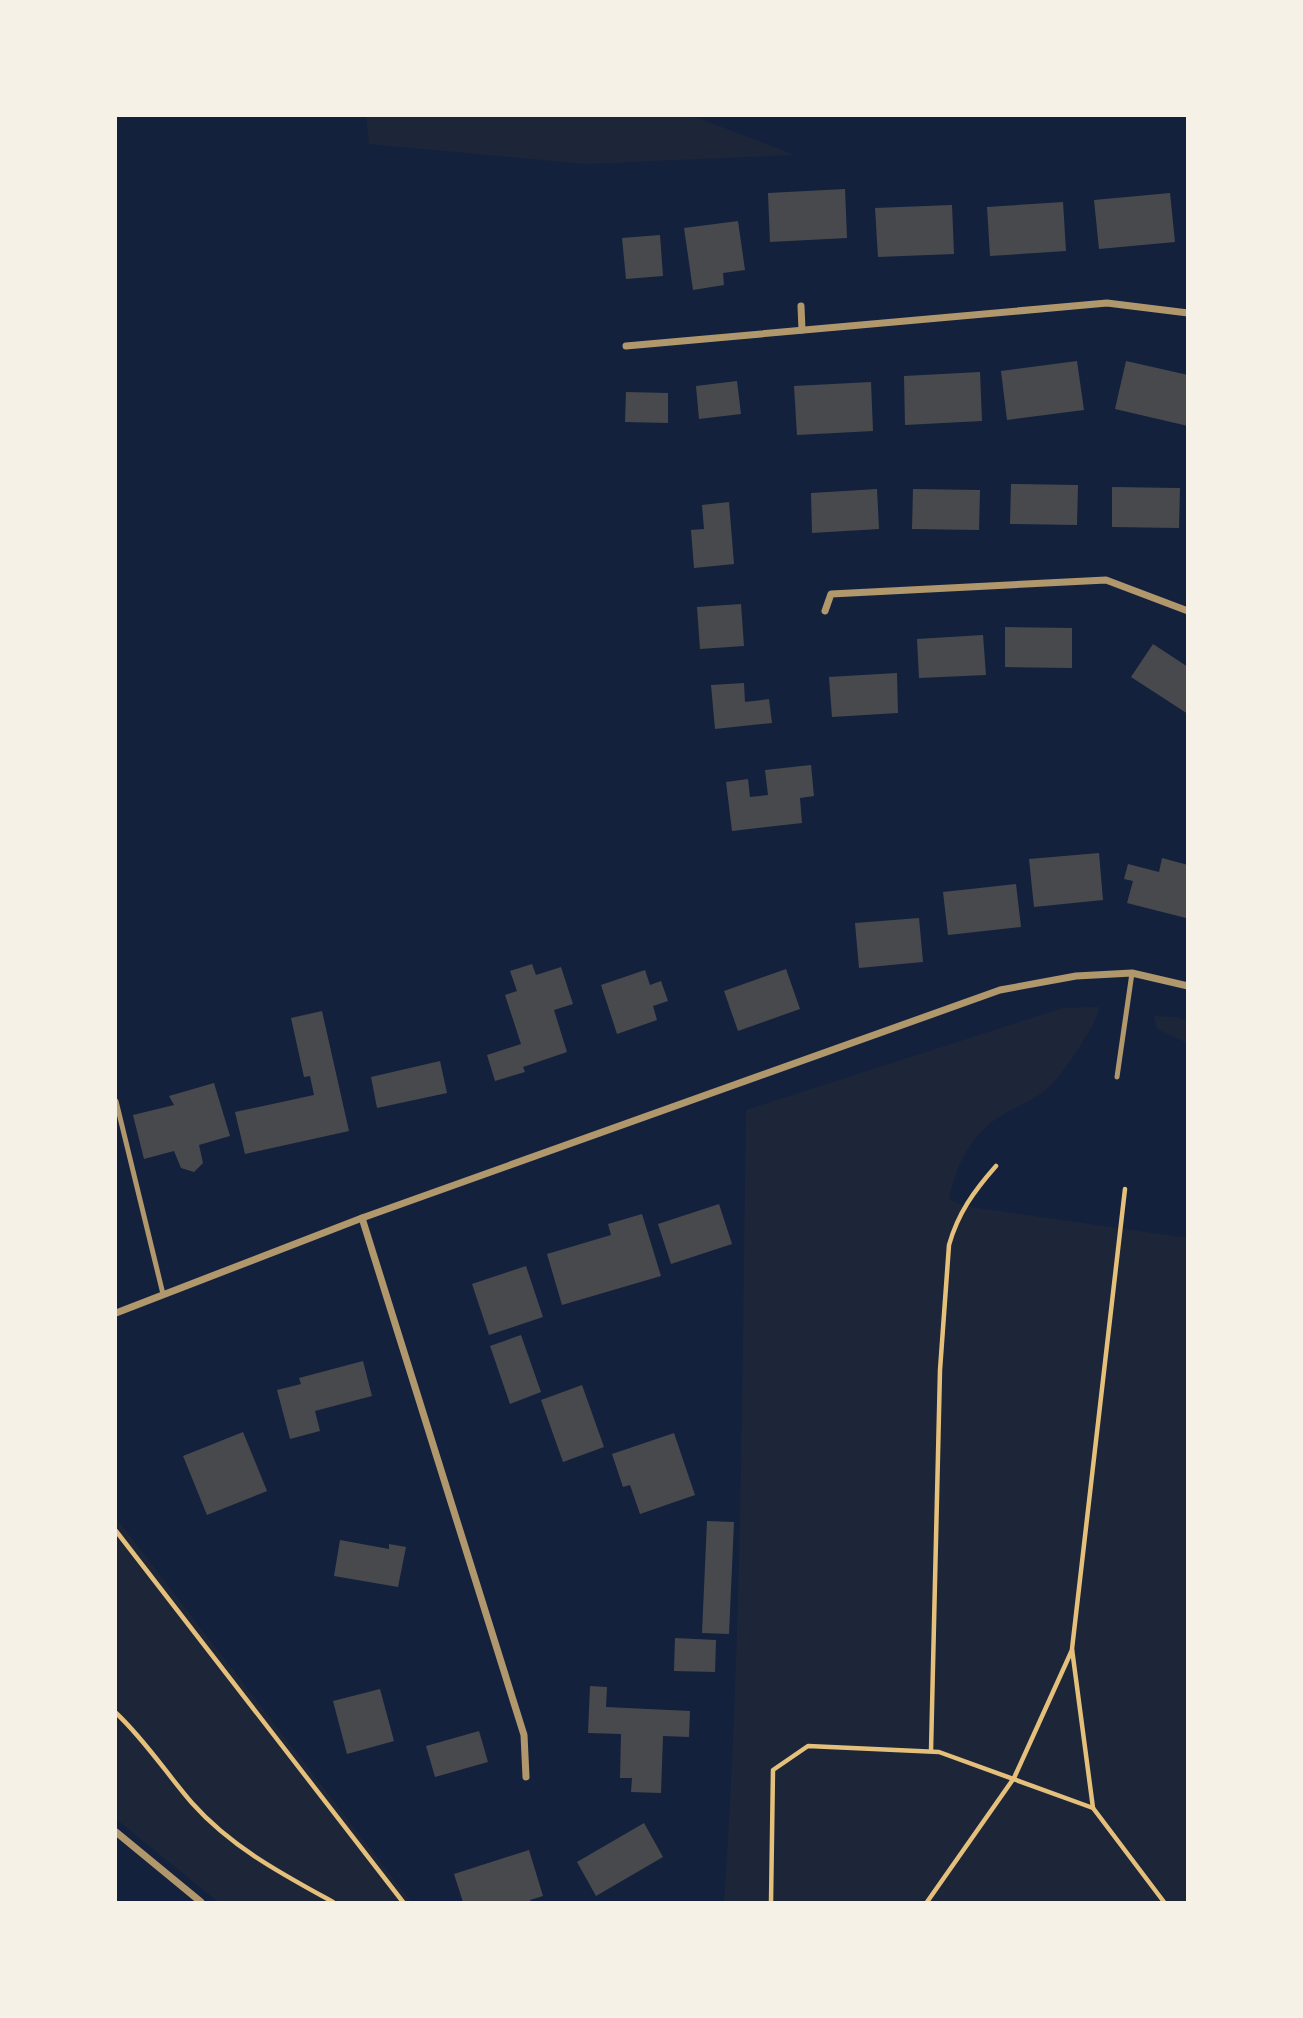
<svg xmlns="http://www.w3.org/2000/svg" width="1303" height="2018" viewBox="0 0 1303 2018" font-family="Barlow,sans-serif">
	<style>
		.green { fill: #1d2539 }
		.building { fill: #48494c }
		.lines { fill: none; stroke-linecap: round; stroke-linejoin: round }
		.path { stroke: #e5c07b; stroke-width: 4.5 }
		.service { stroke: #b1986c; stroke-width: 5 }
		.minor { stroke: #b1986c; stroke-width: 7 }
	</style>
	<rect width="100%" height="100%" fill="#14213d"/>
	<g class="green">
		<path d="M 366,116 L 693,116 L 795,155 L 585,164 L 369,144 Z"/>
		<path d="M 1099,1007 C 1100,1020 1060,1078 1048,1088 C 1030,1104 1003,1110 985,1128 C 964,1149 955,1171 949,1199 L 964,1206 L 1187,1238 L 1187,1902 L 724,1902 C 742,1639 742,1374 746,1110 L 1063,1008 Z"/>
		<path d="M 1154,1016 L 1174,1017 L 1187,1020 L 1187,1043 L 1157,1029 Z"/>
		<path d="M 116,1518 L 411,1902 L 218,1902 L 116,1819 Z"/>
	</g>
	<g class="building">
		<path d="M 845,189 L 847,238 L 770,242 L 768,193 Z"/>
		<path d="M 1170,193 L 1175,242 L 1099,249 L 1094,200 Z"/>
		<path d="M 1063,202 L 1066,251 L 990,256 L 987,207 Z"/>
		<path d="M 952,205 L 954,254 L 878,257 L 875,208 Z"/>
		<path d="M 738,221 L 745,270 L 723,273 L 724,285 L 693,290 L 684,228 Z"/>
		<path d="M 660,235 L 663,276 L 626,279 L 622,238 Z"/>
		<path d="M 1077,361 L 1084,410 L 1007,420 L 1001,371 Z"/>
		<path d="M 1126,361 L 1188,375 L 1188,426 L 1115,409 Z"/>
		<path d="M 980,372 L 982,421 L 905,425 L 904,376 Z"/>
		<path d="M 737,381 L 741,414 L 699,419 L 696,386 Z"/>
		<path d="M 871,382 L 873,431 L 797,435 L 794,386 Z"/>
		<path d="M 626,392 L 668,393 L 668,423 L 625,422 Z"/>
		<path d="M 1011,484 L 1078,485 L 1077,525 L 1010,524 Z"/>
		<path d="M 1112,487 L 1180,488 L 1179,528 L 1112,527 Z"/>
		<path d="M 877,489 L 879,529 L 812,533 L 811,493 Z"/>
		<path d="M 913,489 L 980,490 L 979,530 L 912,529 Z"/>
		<path d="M 729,502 L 734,564 L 694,568 L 691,530 L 704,529 L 702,505 Z"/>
		<path d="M 741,604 L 744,646 L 700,649 L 697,607 Z"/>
		<path d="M 1005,627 L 1072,628 L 1072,668 L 1005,667 Z"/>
		<path d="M 983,635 L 986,675 L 919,678 L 917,639 Z"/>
		<path d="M 1153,644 L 1188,667 L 1188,714 L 1131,677 Z"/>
		<path d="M 897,673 L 898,713 L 832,717 L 829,677 Z"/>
		<path d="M 744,683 L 745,702 L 769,699 L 772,723 L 715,729 L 711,685 Z"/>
		<path d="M 811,765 L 814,796 L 800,798 L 802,823 L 732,831 L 726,782 L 748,779 L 750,797 L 768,795 L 765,770 Z"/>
		<path d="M 1099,853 L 1103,900 L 1034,907 L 1029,859 Z"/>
		<path d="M 1162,858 L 1188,865 L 1186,918 L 1127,903 L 1133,881 L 1124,879 L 1128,864 L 1159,872 Z"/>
		<path d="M 1016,884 L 1021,927 L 948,935 L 943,892 Z"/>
		<path d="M 919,918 L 923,962 L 859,968 L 855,923 Z"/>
		<path d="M 532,964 L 536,975 L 561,967 L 573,1004 L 554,1010 L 567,1052 L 523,1067 L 525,1072 L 495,1081 L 487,1055 L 521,1044 L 505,995 L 517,991 L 510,971 Z"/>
		<path d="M 786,969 L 800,1009 L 738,1031 L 724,991 Z"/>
		<path d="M 645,970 L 650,985 L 661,981 L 668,1001 L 653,1006 L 657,1020 L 617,1034 L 601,985 Z"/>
		<path d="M 322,1011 L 349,1131 L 245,1154 L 235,1112 L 314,1095 L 310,1076 L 304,1077 L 291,1018 Z"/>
		<path d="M 440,1061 L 447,1093 L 377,1108 L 371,1077 Z"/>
		<path d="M 214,1083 L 230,1136 L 199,1145 L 203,1163 L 194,1172 L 181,1168 L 174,1151 L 144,1159 L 133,1115 L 174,1105 L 169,1096 Z"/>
		<path d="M 719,1204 L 732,1244 L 671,1264 L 658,1224 Z"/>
		<path d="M 642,1214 L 661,1276 L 562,1305 L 547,1254 L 611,1235 L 608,1224 Z"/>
		<path d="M 526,1266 L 543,1317 L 489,1335 L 472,1284 Z"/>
		<path d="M 521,1335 L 541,1392 L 510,1404 L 490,1346 Z"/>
		<path d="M 363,1361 L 372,1396 L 315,1411 L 320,1431 L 290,1439 L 277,1390 L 301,1384 L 299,1378 Z"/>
		<path d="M 582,1385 L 604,1447 L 563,1462 L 541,1400 Z"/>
		<path d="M 243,1432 L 267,1491 L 207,1515 L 183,1456 Z"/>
		<path d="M 674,1433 L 695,1495 L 640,1514 L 630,1485 L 623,1487 L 612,1454 Z"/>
		<path d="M 707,1521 L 734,1522 L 729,1634 L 702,1633 Z"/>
		<path d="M 340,1540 L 389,1549 L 389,1544 L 406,1547 L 398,1587 L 334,1576 Z"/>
		<path d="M 675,1638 L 716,1640 L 715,1672 L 674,1671 Z"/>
		<path d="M 590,1686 L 607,1687 L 606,1707 L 690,1711 L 689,1737 L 663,1736 L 661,1793 L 631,1792 L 632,1778 L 620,1778 L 621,1734 L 588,1733 Z"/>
		<path d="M 380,1689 L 394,1741 L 347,1754 L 333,1701 Z"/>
		<path d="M 479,1731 L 488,1762 L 435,1777 L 426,1746 Z"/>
		<path d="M 644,1823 L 663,1857 L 596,1896 L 577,1862 Z"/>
		<path d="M 529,1850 L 543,1896 L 530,1900 L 531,1902 L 463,1902 L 454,1874 Z"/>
	</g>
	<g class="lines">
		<g class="path">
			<path d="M 1125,1189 L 1072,1649 L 1093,1808 L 1164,1902"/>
			<path d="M 116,1531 L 403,1902"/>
			<path d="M 116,1713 C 145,1740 166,1773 192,1803 C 231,1847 282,1874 333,1902"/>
			<path d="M 931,1751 L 940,1370 L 949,1245 C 958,1213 974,1191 996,1166"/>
			<path d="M 771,1902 L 773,1770 L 808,1746 L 939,1752 L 1093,1808"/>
			<path d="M 927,1902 L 1014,1778 L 1072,1650"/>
		</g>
		<g class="service">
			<path d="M 1117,1077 L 1132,973"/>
			<path d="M 116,1101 L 163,1294"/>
		</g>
		<g class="minor">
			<path d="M 801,306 L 802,330"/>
			<path d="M 626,346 L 1107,303 L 1188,313"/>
			<path d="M 825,611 L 831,594 L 1106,580 L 1188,611"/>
			<path d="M 362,1218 L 524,1735 L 526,1777"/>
			<path d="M 116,1313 L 362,1218 L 1000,990 L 1076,976 L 1132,973 L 1188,986"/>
			<path d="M 116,1832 L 201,1902"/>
		</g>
	</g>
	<rect width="1303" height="2018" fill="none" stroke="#f6f1e7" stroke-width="234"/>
</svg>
